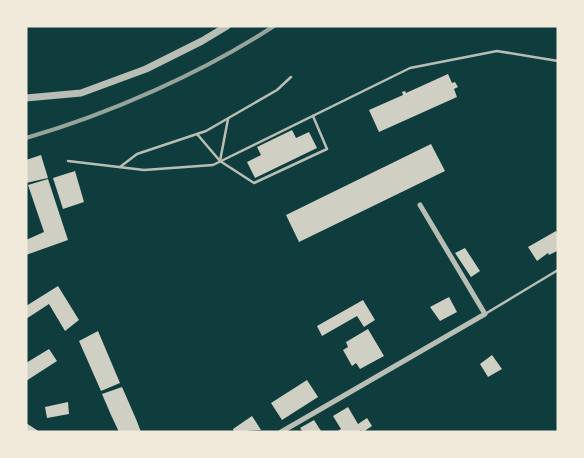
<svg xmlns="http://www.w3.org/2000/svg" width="584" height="458" viewBox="0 0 584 458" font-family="'Work Sans',sans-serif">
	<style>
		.building { fill: #cfcfc3 }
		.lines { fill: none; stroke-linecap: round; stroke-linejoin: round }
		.service { stroke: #b8beb3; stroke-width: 2.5 }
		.minor { stroke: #b8beb3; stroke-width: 5 }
		.tertiary { stroke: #b8beb3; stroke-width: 7 }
		.rail { stroke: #97a49c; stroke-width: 4 }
	</style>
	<rect width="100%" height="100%" fill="#0f3d3e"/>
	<g class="building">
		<path d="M 448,74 L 452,83 L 455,82 L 458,87 L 454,89 L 457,97 L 379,132 L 369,110 L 403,95 L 402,92 L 405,91 L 406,93 Z"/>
		<path d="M 292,130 L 296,138 L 309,132 L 317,148 L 255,178 L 247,162 L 261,155 L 257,147 Z"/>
		<path d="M 431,144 L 445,171 L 299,242 L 286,215 Z"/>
		<path d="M 41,155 L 48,178 L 26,183 L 26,160 Z"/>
		<path d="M 75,171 L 84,202 L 63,209 L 53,178 Z"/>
		<path d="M 48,179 L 68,240 L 26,255 L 26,240 L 44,232 L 28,185 Z"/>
		<path d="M 556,231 L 558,234 L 557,251 L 549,255 L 548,253 L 537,261 L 528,247 Z"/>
		<path d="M 465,248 L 480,271 L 471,277 L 455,253 Z"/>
		<path d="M 58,286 L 79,320 L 65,331 L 49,304 L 26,319 L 26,306 Z"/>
		<path d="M 449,297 L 457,312 L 440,321 L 430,307 Z"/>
		<path d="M 363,300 L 375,320 L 364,327 L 357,316 L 322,336 L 317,326 Z"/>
		<path d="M 368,329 L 384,356 L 360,369 L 356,363 L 352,366 L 343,350 L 348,347 L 346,342 Z"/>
		<path d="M 98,331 L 120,383 L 101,391 L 79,341 Z"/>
		<path d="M 49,349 L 57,361 L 26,381 L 26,363 Z"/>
		<path d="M 492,355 L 502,369 L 488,377 L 480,364 Z"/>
		<path d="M 307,380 L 318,397 L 282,420 L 271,403 Z"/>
		<path d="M 122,387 L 136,419 L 141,432 L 119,432 L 111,415 L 102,394 Z"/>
		<path d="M 68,402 L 69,414 L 47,418 L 45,407 Z"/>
		<path d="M 348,407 L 358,424 L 367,418 L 372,426 L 363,432 L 361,430 L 358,432 L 336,432 L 341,429 L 333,416 Z"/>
		<path d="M 252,416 L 261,430 L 234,432 L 233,429 Z"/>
		<path d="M 314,420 L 321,431 L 303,432 L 300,428 Z"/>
		<path d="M 26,423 L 40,432 L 26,432 Z"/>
	</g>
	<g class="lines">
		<g class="service">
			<path d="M 197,134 L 220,161 L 254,183 L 327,149 L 313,116"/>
			<path d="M 68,161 L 144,170 L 213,165 L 410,68 L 497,51 L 558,61"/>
			<path d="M 220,161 L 228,119"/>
			<path d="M 120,167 L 137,154 L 206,131 L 277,90 L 291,77"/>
			<path d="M 485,314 L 558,270"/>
		</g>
		<path class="minor" d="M 281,432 L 485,314 L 420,205"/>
		<path class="tertiary" d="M 26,98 L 81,93 L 146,69 L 202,41 L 227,26"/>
		<path class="rail" d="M 26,138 C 109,114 202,73 274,26"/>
	</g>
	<rect width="584" height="458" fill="none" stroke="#f1e9da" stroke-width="55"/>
</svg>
